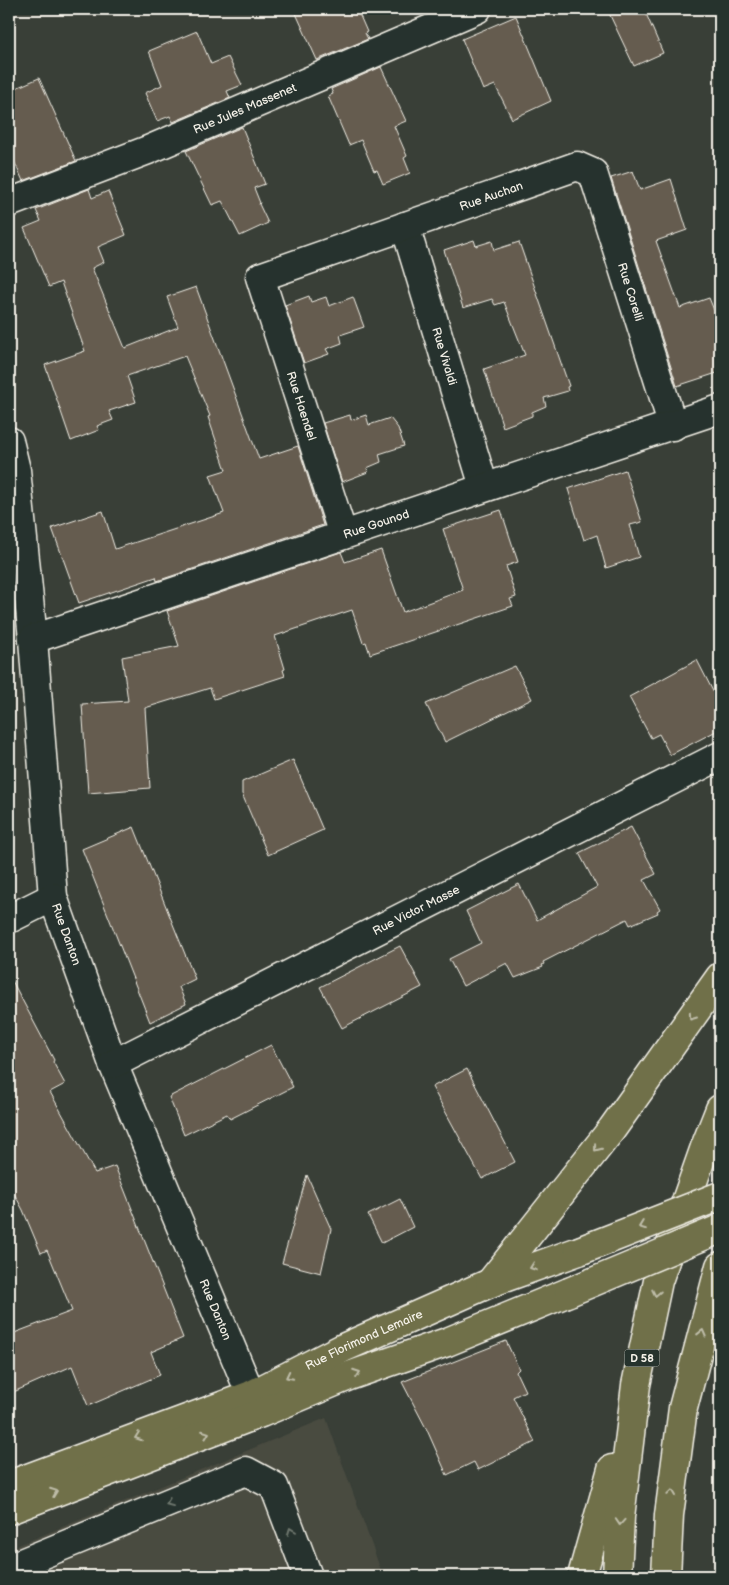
<svg xmlns="http://www.w3.org/2000/svg" width="729" height="1585" viewBox="0 0 729 1585" font-family="'Balsamiq Sans',sans-serif">
	<style>
		.built { fill: #494b41 }
		.building { fill: #655c4f; stroke: #f4f1e8 }
		.lines { fill: none; stroke-linecap: round; stroke-linejoin: round }
		.minor-casing { stroke: #f4f1e8; stroke-width: 31 }
		.major-casing { stroke: #f4f1e8; stroke-width: 31 }
		.highway-casing { stroke: #f4f1e8; stroke-width: 31 }
		.minor { stroke: #26332d; stroke-width: 28 }
		.major { stroke: #6f704a; stroke-width: 28 }
		.highway { stroke: #6f704a; stroke-width: 28 }
		.major-bridge-casing { stroke: #f4f1e8; stroke-width: 31; stroke-linecap: butt }
		.major-bridge { stroke: #6f704a; stroke-width: 28 }
		.oneway { stroke: #bfbda9 }
		.oneway2 { stroke: #6e766e }
		.labels { text-anchor: middle; dominant-baseline: central; stroke-width: 4; stroke-linejoin: round; paint-order: stroke }
		.shield { fill: #26332d; stroke: #b6b8b0; stroke-width: 1 }
		.shield-label { font-size: 11px; font-weight: bold; fill: #f4f1e8 }
		.street-label { font-size: 12px; fill: #f4f1e8; stroke: #26332d }
	</style>
	<rect width="100%" height="100%" fill="#393f37"/>
	<filter id="ink" filterUnits="userSpaceOnUse"><feTurbulence type="fractalNoise" baseFrequency=".02" numOctaves="2"/><feDisplacementMap in="SourceGraphic" scale="10" xChannelSelector="R" yChannelSelector="G"/><feConvolveMatrix kernelMatrix="1 2 1 2 8 2 1 2 1" color-interpolation-filters="sRGB"/></filter>
	<g filter="url(#ink)">
		<path class="built" d="M 326,1418 L 383,1576 L 9,1576 L 9,1549 Z"/>
		<g class="building">
			<path d="M 294,9 L 357,9 L 367,32 L 365,33 L 368,39 L 317,60 Z"/>
			<path d="M 607,9 L 644,9 L 663,53 L 634,66 Z"/>
			<path d="M 516,16 L 551,101 L 512,119 L 495,85 L 483,90 L 462,39 Z"/>
			<path d="M 197,31 L 211,64 L 228,57 L 242,85 L 227,91 L 230,98 L 173,122 L 170,116 L 157,121 L 145,93 L 162,85 L 149,51 Z"/>
			<path d="M 381,67 L 406,121 L 394,126 L 407,156 L 404,158 L 410,173 L 383,184 L 377,170 L 374,171 L 361,140 L 349,145 L 328,96 L 333,94 L 331,89 Z"/>
			<path d="M 39,78 L 76,161 L 23,181 L 9,150 L 9,91 Z"/>
			<path d="M 242,127 L 265,184 L 254,188 L 260,203 L 259,204 L 268,223 L 240,236 L 222,201 L 212,205 L 186,151 Z"/>
			<path d="M 633,171 L 640,190 L 671,179 L 687,230 L 656,241 L 680,308 L 709,298 L 714,310 L 720,308 L 720,372 L 677,386 L 611,178 Z"/>
			<path d="M 89,189 L 92,198 L 108,191 L 126,235 L 98,247 L 104,262 L 92,268 L 125,348 L 178,327 L 167,297 L 196,287 L 259,459 L 298,446 L 323,525 L 157,581 L 156,577 L 79,603 L 52,528 L 103,511 L 115,549 L 224,513 L 210,475 L 226,470 L 208,417 L 210,416 L 185,356 L 127,376 L 136,402 L 109,411 L 113,420 L 97,426 L 99,430 L 71,441 L 45,365 L 85,351 L 61,282 L 49,287 L 24,228 L 41,221 L 36,210 Z"/>
			<path d="M 474,240 L 476,246 L 492,241 L 494,250 L 519,242 L 569,386 L 567,387 L 568,391 L 544,398 L 546,406 L 532,412 L 532,416 L 503,427 L 484,369 L 525,355 L 504,302 L 495,305 L 492,299 L 463,308 L 444,250 Z"/>
			<path d="M 309,296 L 311,302 L 326,297 L 329,306 L 353,297 L 364,327 L 340,335 L 342,343 L 326,349 L 329,354 L 304,363 L 285,305 Z"/>
			<path d="M 350,415 L 351,420 L 366,415 L 369,425 L 390,418 L 398,428 L 404,446 L 379,454 L 381,462 L 367,468 L 368,472 L 342,482 L 323,423 Z"/>
			<path d="M 625,470 L 642,522 L 630,525 L 639,557 L 606,568 L 597,535 L 584,540 L 568,489 Z"/>
			<path d="M 501,510 L 518,562 L 506,566 L 516,597 L 510,599 L 513,606 L 370,654 L 366,642 L 363,643 L 352,610 L 275,636 L 285,669 L 283,670 L 285,676 L 214,699 L 210,688 L 145,708 L 150,788 L 88,793 L 82,704 L 128,701 L 122,657 L 179,646 L 167,611 L 341,552 L 345,562 L 381,550 L 403,612 L 463,590 L 443,529 Z"/>
			<path d="M 697,660 L 720,705 L 720,729 L 670,755 L 659,734 L 651,738 L 629,697 Z"/>
			<path d="M 515,666 L 532,699 L 445,742 L 426,704 Z"/>
			<path d="M 293,760 L 323,830 L 268,855 L 242,794 L 242,782 Z"/>
			<path d="M 134,827 L 195,979 L 179,987 L 186,1004 L 150,1022 L 82,849 Z"/>
			<path d="M 631,827 L 656,874 L 644,880 L 660,909 L 657,911 L 658,913 L 630,925 L 627,919 L 543,962 L 544,964 L 542,965 L 543,967 L 515,978 L 507,963 L 463,986 L 449,959 L 481,943 L 466,911 L 519,884 L 537,920 L 597,887 L 579,853 Z"/>
			<path d="M 400,946 L 422,987 L 342,1028 L 320,987 Z"/>
			<path d="M 9,975 L 54,1060 L 53,1062 L 65,1084 L 50,1092 L 95,1173 L 115,1166 L 183,1338 L 151,1352 L 160,1375 L 88,1406 L 72,1366 L 9,1394 L 9,1335 L 72,1311 L 47,1250 L 41,1253 L 23,1210 L 9,1184 Z"/>
			<path d="M 271,1045 L 293,1087 L 230,1119 L 227,1114 L 184,1135 L 169,1097 Z"/>
			<path d="M 467,1069 L 515,1162 L 482,1179 L 432,1087 Z"/>
			<path d="M 307,1175 L 331,1229 L 321,1273 L 282,1263 Z"/>
			<path d="M 400,1199 L 413,1227 L 382,1243 L 368,1215 Z"/>
			<path d="M 506,1341 L 519,1369 L 516,1372 L 525,1391 L 513,1397 L 535,1442 L 478,1470 L 474,1462 L 447,1475 L 427,1430 L 402,1382 Z"/>
		</g>
		<g class="lines">
			<defs>
				<g id="minor">
					<path id="s1" d="M 9,203 L 148,150 L 477,9"/>
					<path id="s2" d="M 405,226 L 484,487"/>
					<path id="s3" d="M 9,441 L 16,470 L 33,639 L 53,897 L 113,1064 L 251,1395"/>
					<path id="s4" d="M 343,535 L 260,277 L 577,166 L 593,173 L 673,426"/>
					<path id="s5" d="M 33,639 L 720,409"/>
					<path d="M 9,919 L 53,897"/>
					<path id="s6" d="M 113,1064 L 720,756"/>
					<path d="M 9,1568 L 246,1471 L 274,1486 L 308,1576"/>
				</g>
				<g id="major">
					<path id="s7" d="M 9,1485 L 251,1395 L 343,1348 L 490,1283 L 579,1251"/>
					<path d="M 9,1510 L 261,1413 L 349,1376 L 447,1342 L 569,1292"/>
				</g>
				<g id="highway">
					<path d="M 490,1283 L 612,1129 L 720,977"/>
					<path d="M 582,1576 L 612,1469"/>
					<path d="M 617,1576 L 620,1517 L 636,1385 L 658,1281 L 705,1147 L 720,1109"/>
					<path d="M 666,1576 L 669,1515 L 683,1408 L 720,1266"/>
				</g>
			</defs>
			<use href="#minor" class="minor-casing"/>
			<use href="#major" class="major-casing"/>
			<use href="#highway" class="highway-casing"/>
			<use href="#minor" class="minor"/>
			<use href="#major" class="major"/>
			<use href="#highway" class="highway"/>
			<defs>
				<g id="major-bridge">
					<path d="M 579,1251 L 720,1196"/>
					<path d="M 569,1292 L 720,1229"/>
				</g>
			</defs>
			<use href="#major-bridge" class="major-bridge-casing"/>
			<use href="#major-bridge" class="major-bridge"/>
		</g>
		<defs><path id="oneway-chevron" d="M-2-3.5L2.5 0L-2 3.5" fill="none" stroke-width="1.6" stroke-linecap="round" stroke-linejoin="round" transform="scale(1.25)"/></defs>
		<g class="oneway">
			<use href="#oneway-chevron" transform="translate(692 1017) rotate(125)"/>
			<use href="#oneway-chevron" transform="translate(597 1148) rotate(128)"/>
			<use href="#oneway-chevron" transform="translate(642 1226) rotate(159)"/>
			<use href="#oneway-chevron" transform="translate(533 1267) rotate(160)"/>
			<use href="#oneway-chevron" transform="translate(656 1293) rotate(102)"/>
			<use href="#oneway-chevron" transform="translate(702 1333) rotate(-76)"/>
			<use href="#oneway-chevron" transform="translate(357 1373) rotate(-20)"/>
			<use href="#oneway-chevron" transform="translate(289 1376) rotate(153)"/>
			<use href="#oneway-chevron" transform="translate(206 1434) rotate(-21)"/>
			<use href="#oneway-chevron" transform="translate(138 1437) rotate(160)"/>
			<use href="#oneway-chevron" transform="translate(54 1492) rotate(-21)"/>
			<use href="#oneway-chevron" transform="translate(672 1493) rotate(-82)"/>
			<use href="#oneway-chevron" transform="translate(620 1522) rotate(94)"/>
		</g>
		<g class="oneway2">
			<use href="#oneway-chevron" transform="translate(169 1503) rotate(158)"/>
			<use href="#oneway-chevron" transform="translate(291 1531) rotate(-111)"/>
		</g>
	</g>
	<g class="labels">
		<rect class="shield" x="624.5" y="1349.5" width="35" height="17" rx="4"/>
		<g class="shield-label">
			<text x="642" y="1358">D 58</text>
		</g>
		<g class="street-label">
			<text stroke="none"><textPath href="#s1" startOffset="254">Rue Jules Massenet</textPath></text>
			<text stroke="none"><textPath href="#s4" startOffset="516">Rue Auchan</textPath></text>
			<text stroke="none"><textPath href="#s4" startOffset="749">Rue Corelli</textPath></text>
			<text stroke="none"><textPath href="#s2" startOffset="136">Rue Vivaldi</textPath></text>
			<text transform="translate(301 406) rotate(72)">Rue Haendel</text>
			<text stroke="none"><textPath href="#s5" startOffset="362">Rue Gounod</textPath></text>
			<text stroke="none"><textPath href="#s6" startOffset="340">Rue Victor Masse</textPath></text>
			<text stroke="none"><textPath href="#s3" startOffset="498">Rue Danton</textPath></text>
			<text stroke="none"><textPath href="#s3" startOffset="902">Rue Danton</textPath></text>
			<text stroke="none"><textPath href="#s7" startOffset="384">Rue Florimond Lemaire</textPath></text>
		</g>
	</g>
	<rect width="729" height="1585" fill="none" stroke="#26332d" stroke-width="30"/>
	<rect x="15" y="15" width="699" height="1555" fill="none" stroke="#f4f1e8" stroke-width="2" filter="url(#ink)"/>
</svg>
